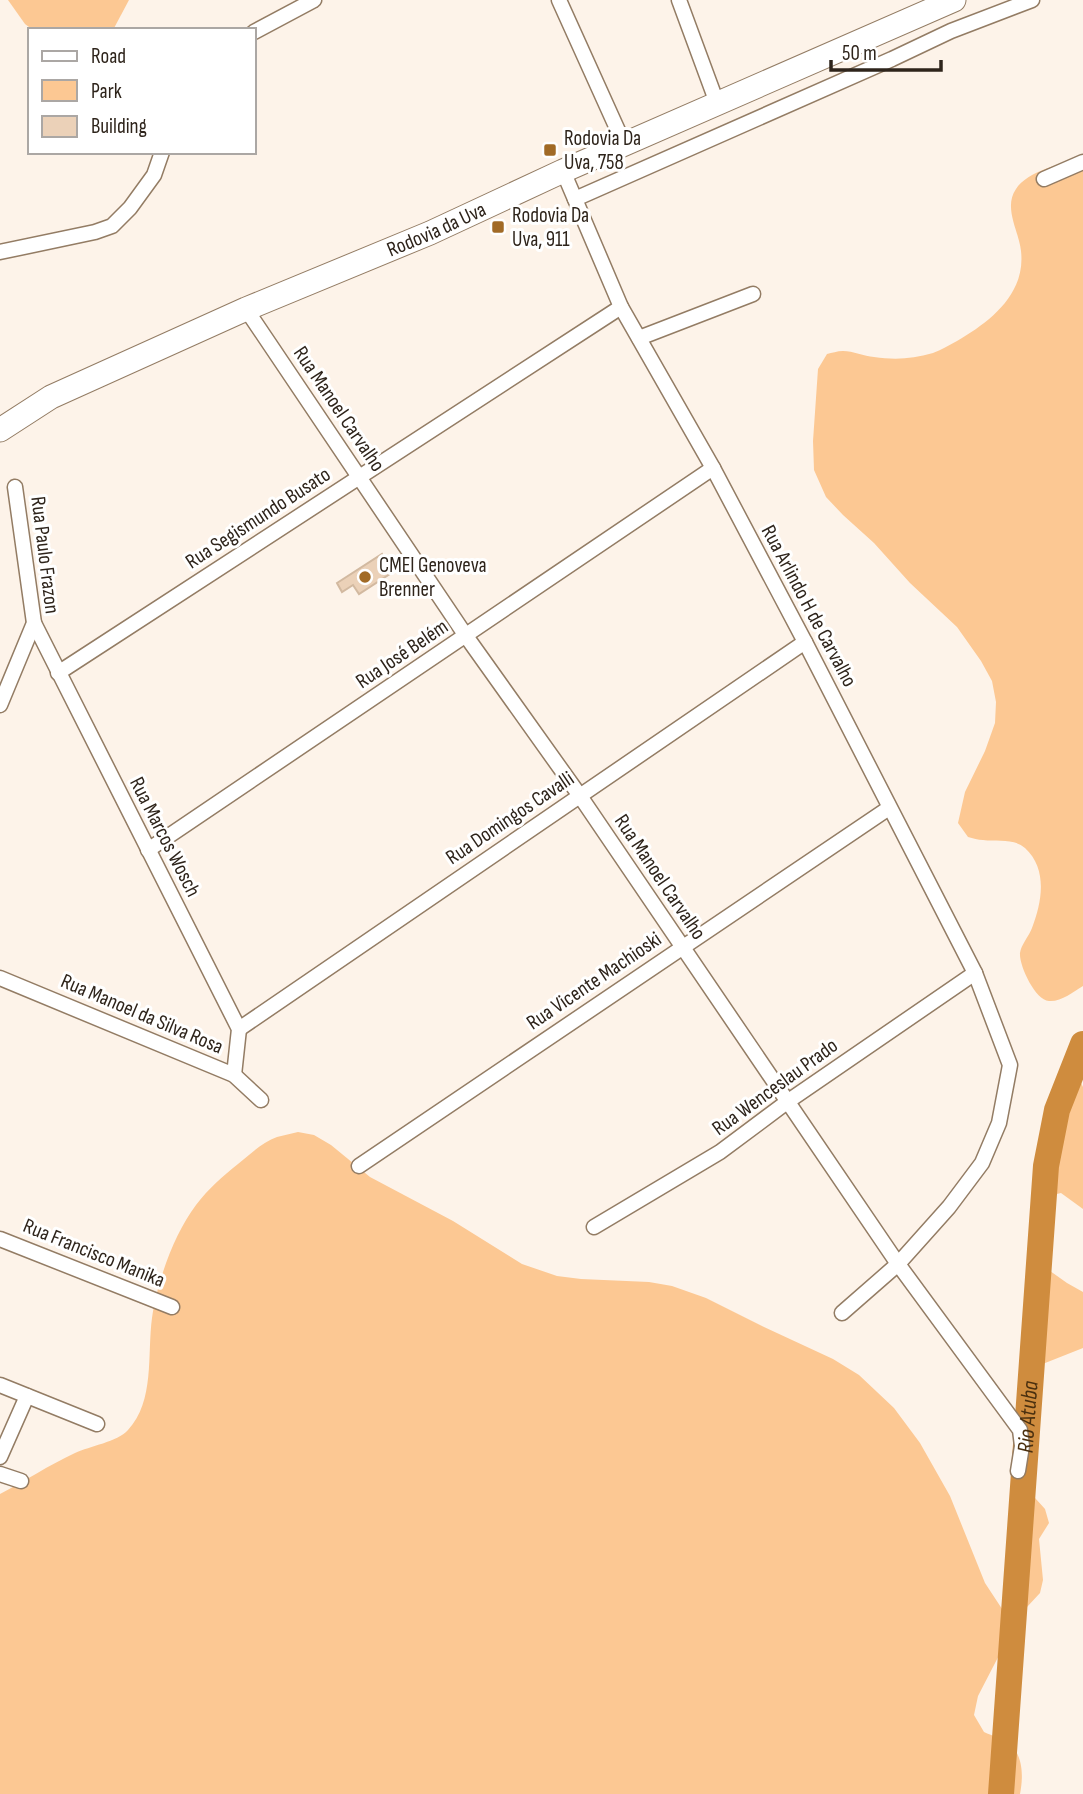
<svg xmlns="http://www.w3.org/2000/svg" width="1083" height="1794" viewBox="0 0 1083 1794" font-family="'Sofia Sans Condensed',sans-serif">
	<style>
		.green { fill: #fcc893 }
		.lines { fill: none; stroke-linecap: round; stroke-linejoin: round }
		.river { stroke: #cf8c3e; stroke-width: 26 }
		.building { fill: #ebd1b8; stroke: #d2b9a0; stroke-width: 2 }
		.minor-casing { stroke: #937c64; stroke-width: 17 }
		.trunk-casing { stroke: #937c64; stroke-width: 25 }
		.minor { stroke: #fff; stroke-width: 14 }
		.trunk { stroke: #fff; stroke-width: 23 }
		.poi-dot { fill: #a16a26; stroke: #fff; stroke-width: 2.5 }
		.labels { text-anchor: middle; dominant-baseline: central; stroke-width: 6; stroke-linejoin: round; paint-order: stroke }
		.poi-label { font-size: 21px; fill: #2e241b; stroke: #fff; text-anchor: start }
		.street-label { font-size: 21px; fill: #2e241b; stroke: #fff }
		.water-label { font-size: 23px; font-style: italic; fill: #4b300f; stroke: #fff }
	</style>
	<rect width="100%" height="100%" fill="#fdf3e9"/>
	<g class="green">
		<path d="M 8,0 L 129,0 L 113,30 L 33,30 L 25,24 Z"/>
		<path d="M 1083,157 L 1083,986 C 1073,992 1061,1002 1049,1001 C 1035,1000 1019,965 1020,953 C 1021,945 1029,936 1032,928 C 1042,902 1048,869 1025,848 C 1014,838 997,842 983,840 C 978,840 973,838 968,837 L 958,823 L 965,792 L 985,751 L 995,723 L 996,702 L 992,681 L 981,661 L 957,627 L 910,583 L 874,543 L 843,515 L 826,497 L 814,470 L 813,441 L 818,369 L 827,354 C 832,353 837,351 843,351 C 853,351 864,356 874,357 C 895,360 912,359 933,353 C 941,350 949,345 957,341 C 990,322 1026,294 1021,251 C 1019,231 1003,208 1016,189 C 1027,171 1064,163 1083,157 Z"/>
		<path d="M 1076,1072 L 1083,1087 L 1083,1209 L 1061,1193 L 1040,1198 C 1042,1180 1043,1161 1047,1144 C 1053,1119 1065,1095 1076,1072 Z"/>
		<path d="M 298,1132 L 314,1135 L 331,1145 L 370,1177 L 453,1221 L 522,1264 L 557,1276 L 581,1279 L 649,1282 L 672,1286 L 706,1298 L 764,1327 L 833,1359 L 859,1375 L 894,1408 L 920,1443 L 950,1496 L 985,1583 L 1008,1618 L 1020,1619 L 1023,1607 L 1026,1488 L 1045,1509 L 1049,1523 L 1039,1539 L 1043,1580 L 1040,1593 L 1027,1607 L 1009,1636 L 978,1696 L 974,1715 L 984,1732 C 992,1736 1004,1739 1010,1744 C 1024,1757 1023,1778 1020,1794 L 0,1794 L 0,1494 C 25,1481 49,1465 75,1453 C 90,1446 117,1442 128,1430 C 155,1401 147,1354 152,1318 C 157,1282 174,1234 196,1205 C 208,1189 223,1176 238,1164 C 250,1154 263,1142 277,1137 C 284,1135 291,1134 298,1132 Z"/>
		<path d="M 1036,1261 L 1067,1283 L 1083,1292 L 1083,1348 L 1030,1369 Z"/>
	</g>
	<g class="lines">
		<path class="river" id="s1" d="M 1001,1794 L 1046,1166 L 1057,1110 L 1083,1044"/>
	</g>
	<path class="building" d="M 382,554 L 393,572 L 359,594 L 353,585 L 342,592 L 337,583 Z"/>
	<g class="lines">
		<defs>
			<g id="minor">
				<path d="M 559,0 L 624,144"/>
				<path d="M 679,0 L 717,103"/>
				<path d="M 254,32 L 314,0"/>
				<path d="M 563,171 L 621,307 L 713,468 L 805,642 L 975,973 L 1010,1065 L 999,1123 L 982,1163 L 949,1207 L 898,1264 L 842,1313"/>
				<path d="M 1044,179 L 1083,162"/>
				<path d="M 575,199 L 892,59 L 951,31 L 1032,0"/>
				<path d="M 0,252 L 95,232 L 112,226 L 130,208 L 154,175 L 162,152"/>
				<path d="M 246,309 L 466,636 L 580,796 L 898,1264 L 1020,1430 L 1022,1446 L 1018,1471"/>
				<path d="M 639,338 L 753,294"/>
				<path d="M 34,623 L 239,1029 L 234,1075"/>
				<path d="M 58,673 L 621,307"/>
				<path d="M 0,705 L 34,623 L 15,487"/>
				<path d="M 148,850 L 713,468"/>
				<path d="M 0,978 L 234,1075 L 261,1100"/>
				<path d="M 239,1029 L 805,642"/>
				<path d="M 359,1166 L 889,808"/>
				<path d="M 594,1227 L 720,1152 L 787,1102 L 975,973"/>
				<path d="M 0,1239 L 172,1307"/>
				<path d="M 0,1385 L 97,1424"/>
				<path d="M 0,1457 L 27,1396"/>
				<path d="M 0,1474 L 21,1481"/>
			</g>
			<g id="trunk">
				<path id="s2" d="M 0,430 L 51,397 L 246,309 L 430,233 L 563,171 L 954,0"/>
			</g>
		</defs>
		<use href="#minor" class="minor-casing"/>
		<use href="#trunk" class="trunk-casing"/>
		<use href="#minor" class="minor"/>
		<use href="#trunk" class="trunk"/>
	</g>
	<g class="poi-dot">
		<rect x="543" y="143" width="14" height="14" rx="3.5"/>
		<rect x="491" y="220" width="14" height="14" rx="3.5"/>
		<circle cx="365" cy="577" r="7"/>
	</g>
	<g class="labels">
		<g class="poi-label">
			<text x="564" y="138">Rodovia Da<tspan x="564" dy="24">Uva, 758</tspan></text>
			<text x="512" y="215">Rodovia Da<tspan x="512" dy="24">Uva, 911</tspan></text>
			<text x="379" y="565">CMEI Genoveva<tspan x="379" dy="24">Brenner</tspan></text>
		</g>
		<g class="street-label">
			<text stroke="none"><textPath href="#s2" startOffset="481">Rodovia da Uva</textPath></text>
			<text transform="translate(339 409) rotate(56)">Rua Manoel Carvalho</text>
			<text transform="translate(258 518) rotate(-33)">Rua Segismundo Busato</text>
			<text transform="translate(45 555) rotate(83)">Rua Paulo Frazon</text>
			<text transform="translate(809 606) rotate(62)">Rua Arlindo H de Carvalho</text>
			<text transform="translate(402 654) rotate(-34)">Rua José Belém</text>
			<text transform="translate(510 818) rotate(-34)">Rua Domingos Cavalli</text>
			<text transform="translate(165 837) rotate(63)">Rua Marcos Wosch</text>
			<text transform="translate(660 877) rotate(56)">Rua Manoel Carvalho</text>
			<text transform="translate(594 981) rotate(-34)">Rua Vicente Machioski</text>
			<text transform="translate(142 1014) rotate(23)">Rua Manoel da Silva Rosa</text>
			<text transform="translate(775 1087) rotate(-36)">Rua Wenceslau Prado</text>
			<text transform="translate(94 1253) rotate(22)">Rua Francisco Manika</text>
		</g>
		<g class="water-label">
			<text stroke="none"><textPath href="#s1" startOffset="378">Rio Atuba</textPath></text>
		</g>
	</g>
	<rect x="28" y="28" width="228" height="126" fill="#ffffff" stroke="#aba7a4" stroke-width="2"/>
	<rect x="42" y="51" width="35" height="10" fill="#ffffff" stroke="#aba7a4" stroke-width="2"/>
	<text x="91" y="63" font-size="21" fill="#2e241b">Road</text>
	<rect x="42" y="80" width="35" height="21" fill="#fcc893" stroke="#aba7a4" stroke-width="2"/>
	<text x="91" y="98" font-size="21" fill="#2e241b">Park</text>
	<rect x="42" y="116" width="35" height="21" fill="#ebd1b8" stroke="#aba7a4" stroke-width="2"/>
	<text x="91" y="133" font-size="21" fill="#2e241b">Building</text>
	<path d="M831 60v10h110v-10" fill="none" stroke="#2e241b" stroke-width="3.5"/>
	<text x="842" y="60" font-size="21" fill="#2e241b" stroke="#ffffff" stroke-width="5" paint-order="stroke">50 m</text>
</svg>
